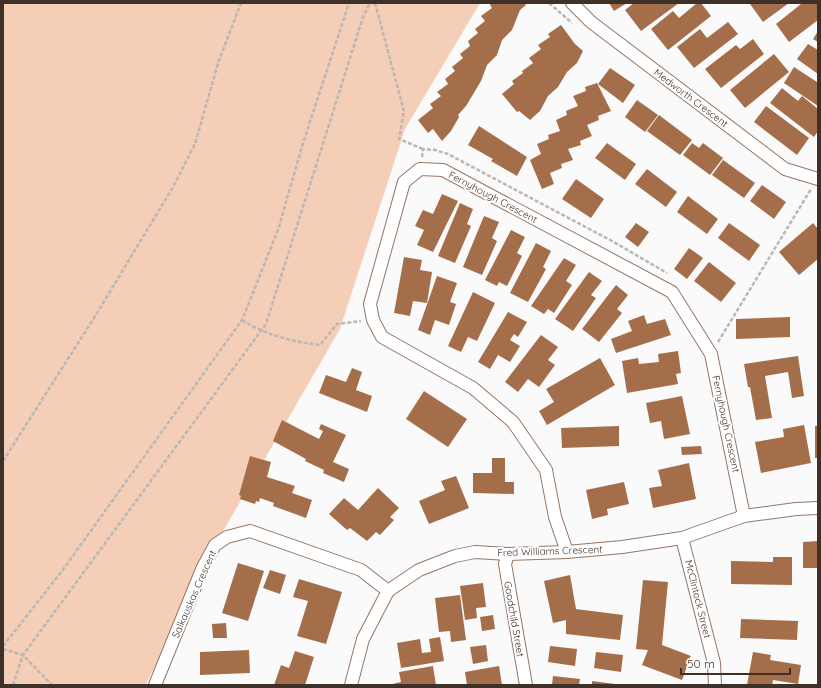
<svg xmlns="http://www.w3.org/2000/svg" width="821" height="688" viewBox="0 0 821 688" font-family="Quicksand,sans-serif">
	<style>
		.green { fill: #f4ceb7 }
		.building { fill: #a46e4a }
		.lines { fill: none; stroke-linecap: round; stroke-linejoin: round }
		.minor-casing { stroke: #957764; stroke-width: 14 }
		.path { stroke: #bbb7b5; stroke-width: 2.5; stroke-dasharray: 4 2; stroke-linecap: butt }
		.minor { stroke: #fff; stroke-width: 12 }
		.labels { text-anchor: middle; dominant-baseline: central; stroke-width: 4; stroke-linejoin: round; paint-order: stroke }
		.street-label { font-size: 10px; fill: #3d3129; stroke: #fff }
	</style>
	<rect width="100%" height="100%" fill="#fafafa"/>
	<path class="green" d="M 3,3 L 480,3 L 405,129 L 340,329 L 215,545 L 188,605 L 145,685 L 3,685 Z"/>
	<g class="building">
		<path d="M 491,3 L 525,3 L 526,5 L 520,10 L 512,30 L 502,40 L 497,55 L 487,65 L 481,81 L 466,106 L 458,115 L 459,117 L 451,131 L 442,141 L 433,129 L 428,133 L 418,120 L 433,108 L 430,104 L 441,96 L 437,92 L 448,84 L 445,79 L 455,71 L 452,67 L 463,58 L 460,54 L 470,46 L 468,41 L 478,33 L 475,29 L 485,21 L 481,16 L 492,8 L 490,5 Z"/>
		<path d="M 609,3 L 627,3 L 614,11 Z"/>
		<path d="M 634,3 L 679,3 L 641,31 L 625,10 Z"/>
		<path d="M 697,3 L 701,3 L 711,16 L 668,50 L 651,29 L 673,11 L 679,18 Z"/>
		<path d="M 752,3 L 789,3 L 763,22 L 750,4 Z"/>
		<path d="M 800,3 L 818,3 L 818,20 L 789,42 L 776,24 L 801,4 Z"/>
		<path d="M 728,22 L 738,34 L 694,68 L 677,47 L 700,29 L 707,38 Z"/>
		<path d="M 561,25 L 575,44 L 583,51 L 577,63 L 567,72 L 558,87 L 548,96 L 540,111 L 530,120 L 519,111 L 517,112 L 502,94 L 514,84 L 512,81 L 523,73 L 522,71 L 533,63 L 529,58 L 541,49 L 538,45 L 550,37 L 548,34 Z"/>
		<path d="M 818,31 L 818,42 L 813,39 Z"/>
		<path d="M 753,39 L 764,54 L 721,88 L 705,69 L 736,45 L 740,49 Z"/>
		<path d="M 808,44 L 818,50 L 818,74 L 797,59 Z"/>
		<path d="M 774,54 L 789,72 L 745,108 L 730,90 Z"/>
		<path d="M 794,67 L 817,82 L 818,81 L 818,106 L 784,83 Z"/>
		<path d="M 610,68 L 635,85 L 623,103 L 598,84 Z"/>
		<path d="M 597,83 L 611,111 L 598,116 L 599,120 L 587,125 L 592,136 L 580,141 L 581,145 L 568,149 L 573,160 L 561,164 L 562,168 L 550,173 L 554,184 L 542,189 L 530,160 L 541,154 L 537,144 L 549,139 L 548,135 L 560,131 L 556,120 L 567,115 L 566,111 L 578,106 L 573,96 L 586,91 L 585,87 Z"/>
		<path d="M 782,88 L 798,101 L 802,96 L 818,109 L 818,131 L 814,137 L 770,103 Z"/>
		<path d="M 637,100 L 658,115 L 645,132 L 625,117 Z"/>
		<path d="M 766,106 L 809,138 L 797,155 L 754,122 Z"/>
		<path d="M 659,115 L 692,140 L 680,155 L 647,131 Z"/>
		<path d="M 479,126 L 527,157 L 517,176 L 491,161 L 493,159 L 468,145 Z"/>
		<path d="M 607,143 L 636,164 L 625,180 L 595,158 Z"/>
		<path d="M 692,143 L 699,148 L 703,143 L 723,158 L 710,175 L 683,155 Z"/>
		<path d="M 723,160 L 755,183 L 744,198 L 712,175 Z"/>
		<path d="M 647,169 L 677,192 L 666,207 L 635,184 Z"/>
		<path d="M 576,179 L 604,199 L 591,218 L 562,199 Z"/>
		<path d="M 762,185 L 786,202 L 774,219 L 750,201 Z"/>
		<path d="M 442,194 L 458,201 L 433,252 L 417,245 L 424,230 L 415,226 L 423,210 L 433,214 Z"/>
		<path d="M 688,196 L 718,219 L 707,234 L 677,212 Z"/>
		<path d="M 460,203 L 473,209 L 467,224 L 471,226 L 455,263 L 438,256 Z"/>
		<path d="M 484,216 L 499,222 L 492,238 L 497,241 L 482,275 L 463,267 Z"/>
		<path d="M 636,223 L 649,232 L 638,247 L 625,237 Z"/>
		<path d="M 729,223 L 760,245 L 749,261 L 718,238 Z"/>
		<path d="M 813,223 L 818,229 L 818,259 L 799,275 L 779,252 Z"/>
		<path d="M 511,230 L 525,237 L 517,253 L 522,256 L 507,286 L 499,282 L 497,286 L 485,280 Z"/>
		<path d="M 536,243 L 551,251 L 543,267 L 546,269 L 528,302 L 510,293 Z"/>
		<path d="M 689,248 L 703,258 L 687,279 L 674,269 Z"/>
		<path d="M 404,257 L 422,260 L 420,270 L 432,272 L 427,303 L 413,301 L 410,316 L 394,313 Z"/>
		<path d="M 564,258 L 576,265 L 566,281 L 572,285 L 554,313 L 548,309 L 544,314 L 531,306 Z"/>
		<path d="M 709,262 L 736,283 L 721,302 L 694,281 Z"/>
		<path d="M 589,272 L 602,281 L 591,295 L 596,298 L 573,331 L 555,319 Z"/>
		<path d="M 437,276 L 457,283 L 450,302 L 456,304 L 449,325 L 435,320 L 430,335 L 418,330 Z"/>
		<path d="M 616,285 L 628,295 L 617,309 L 622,313 L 599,342 L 582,329 Z"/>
		<path d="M 473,292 L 495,303 L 477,341 L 468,337 L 461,352 L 448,346 Z"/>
		<path d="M 508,312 L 527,322 L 518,337 L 514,334 L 510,340 L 520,346 L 510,362 L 498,355 L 490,369 L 478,362 Z"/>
		<path d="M 644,315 L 647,324 L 665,319 L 671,335 L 616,353 L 611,339 L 632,331 L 628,321 Z"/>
		<path d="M 790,317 L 790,337 L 736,339 L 736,319 Z"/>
		<path d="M 541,335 L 558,347 L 548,360 L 555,365 L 539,387 L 528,379 L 518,392 L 505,382 Z"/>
		<path d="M 678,351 L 681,373 L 676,374 L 678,384 L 627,393 L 622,361 L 638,358 L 639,364 L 659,362 L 658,354 Z"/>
		<path d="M 798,356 L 804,396 L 792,398 L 788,372 L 765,376 L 772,418 L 756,420 L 750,387 L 748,387 L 744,364 Z"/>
		<path d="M 600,358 L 615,385 L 547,425 L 539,411 L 554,402 L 546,389 Z"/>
		<path d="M 352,368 L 362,372 L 356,390 L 372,396 L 367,412 L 319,393 L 326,375 L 346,382 Z"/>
		<path d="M 424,391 L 467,419 L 448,447 L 406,419 Z"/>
		<path d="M 682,396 L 690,434 L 664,439 L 661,421 L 650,423 L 646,403 Z"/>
		<path d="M 282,420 L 319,439 L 323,431 L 319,429 L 321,424 L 346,435 L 333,462 L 349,469 L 344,482 L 323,473 L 324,470 L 305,461 L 306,459 L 273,441 Z"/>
		<path d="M 804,425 L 811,463 L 761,473 L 755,442 L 784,437 L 783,429 Z"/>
		<path d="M 619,426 L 619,446 L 562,448 L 561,428 Z"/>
		<rect x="815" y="426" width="3" height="32"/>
		<path d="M 701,446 L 702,454 L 682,455 L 681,447 Z"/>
		<path d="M 250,456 L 271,462 L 267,477 L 295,486 L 292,493 L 312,500 L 306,518 L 273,506 L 274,503 L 260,498 L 259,502 L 256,501 L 255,504 L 240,499 L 241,496 L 239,495 Z"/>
		<path d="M 492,458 L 505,458 L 505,482 L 514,482 L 514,494 L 473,493 L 473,473 L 492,473 Z"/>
		<path d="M 689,463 L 696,499 L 653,508 L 649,488 L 662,486 L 658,470 Z"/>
		<path d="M 456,476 L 469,508 L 429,524 L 419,501 L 445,490 L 441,481 Z"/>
		<path d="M 624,482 L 629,504 L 607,509 L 608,515 L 592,519 L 586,490 Z"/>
		<path d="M 378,488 L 399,508 L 390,517 L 394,520 L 380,535 L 376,532 L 367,541 L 350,528 L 347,530 L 329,514 L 344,498 L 358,510 Z"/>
		<path d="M 818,541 L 818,568 L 803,568 L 803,542 Z"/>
		<path d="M 773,557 L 792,557 L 792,585 L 731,584 L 731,561 L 773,562 Z"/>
		<path d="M 238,563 L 264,571 L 248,621 L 222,613 Z"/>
		<path d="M 270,570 L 286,575 L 280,594 L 263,588 Z"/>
		<path d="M 570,575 L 576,609 L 623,615 L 620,640 L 566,634 L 566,620 L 553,623 L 544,581 Z"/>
		<path d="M 299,579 L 342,592 L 326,644 L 297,636 L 308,601 L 293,597 Z"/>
		<path d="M 643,580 L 668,582 L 662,645 L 691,656 L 682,680 L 642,665 L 648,650 L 636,649 Z"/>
		<path d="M 483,583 L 486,607 L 476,608 L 477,618 L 465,620 L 460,586 Z"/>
		<path d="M 460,595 L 466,640 L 451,642 L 450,631 L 439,632 L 435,598 Z"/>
		<path d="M 493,615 L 495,629 L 482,631 L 480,617 Z"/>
		<path d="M 741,619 L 798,621 L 797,640 L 740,638 Z"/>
		<path d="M 226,623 L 227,638 L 213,638 L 212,624 Z"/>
		<path d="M 440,637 L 444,661 L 401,668 L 397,643 L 420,639 L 422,653 L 431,652 L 429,639 Z"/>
		<path d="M 486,645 L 488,661 L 473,664 L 470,647 Z"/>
		<path d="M 550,646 L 577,649 L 575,666 L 548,662 Z"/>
		<path d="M 249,650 L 250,673 L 200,675 L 200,652 Z"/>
		<path d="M 295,651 L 314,657 L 305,685 L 274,685 L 281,665 L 289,668 Z"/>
		<path d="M 596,652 L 623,655 L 621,672 L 594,668 Z"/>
		<path d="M 753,652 L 771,655 L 770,660 L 801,665 L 798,684 L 773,680 L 772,685 L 747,685 Z"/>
		<path d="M 433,666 L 436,685 L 388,685 L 401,682 L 399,672 Z"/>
		<path d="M 499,666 L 502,685 L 467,685 L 465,672 Z"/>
		<path d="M 553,676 L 580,679 L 579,685 L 552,685 Z"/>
		<path d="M 592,681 L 615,684 L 615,685 L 592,685 Z"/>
	</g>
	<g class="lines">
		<defs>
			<g id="minor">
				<path d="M 572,3 L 591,22 L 785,169 L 818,179"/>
				<path d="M 682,538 L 714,663 L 715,685"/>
				<path d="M 567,552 L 555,517 L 546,470 L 513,422 L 473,388 L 382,337 L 373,320 L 370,304 L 404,182 L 420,169 L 443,170 L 672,292 L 711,354 L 744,516"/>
				<path d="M 508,554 L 505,564 L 526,685"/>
				<path d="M 155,685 L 203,567 L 215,545 L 227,537 L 250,531 L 361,570 L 388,591"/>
				<path d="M 351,685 L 363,639 L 388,591 L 419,570 L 455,556 L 475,552 L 508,554 L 567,552 L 622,547 L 682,538 L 744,516 L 796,509 L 818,508"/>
			</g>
		</defs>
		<use href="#minor" class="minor-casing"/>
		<g class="path">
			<path d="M 375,3 L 404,111 L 399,139 L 423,149"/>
			<path d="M 549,3 L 572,23"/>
			<path d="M 422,157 L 423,149 L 435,150 L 448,154 L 612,241 L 667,273"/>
			<path d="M 242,320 C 265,335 294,342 320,345 L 337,324 L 361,321"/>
			<path d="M 718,342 L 811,189"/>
			<path d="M 3,461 L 94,318 L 173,187 L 195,144 L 218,63 L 241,3"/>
			<path d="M 3,646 L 62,571 L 242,320 L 278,230 L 303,143 L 349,3"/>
			<path d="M 3,649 L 23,655 L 52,685"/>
			<path d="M 13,685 L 23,655 L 266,324 L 363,17 L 370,3"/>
		</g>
		<use href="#minor" class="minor"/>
	</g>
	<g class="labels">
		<g class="street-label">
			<text transform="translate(691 98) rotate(37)">Medworth Crescent</text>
			<text transform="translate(493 197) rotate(28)">Fernyhough Crescent</text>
			<text transform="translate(726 424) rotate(78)">Fernyhough Crescent</text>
			<text transform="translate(550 551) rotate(-2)">Fred Williams Crescent</text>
			<text transform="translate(194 594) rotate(-66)">Salkauskas Crescent</text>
			<text transform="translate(698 599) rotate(76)">McClintock Street</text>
			<text transform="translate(514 619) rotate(80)">Goodchild Street</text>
		</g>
	</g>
	<rect width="821" height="688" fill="none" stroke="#3d3129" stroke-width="8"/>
	<path d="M681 668v6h109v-6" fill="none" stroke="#3d3129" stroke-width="2"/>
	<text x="687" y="668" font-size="12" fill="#3d3129" stroke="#ffffff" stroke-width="3" paint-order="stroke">50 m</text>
</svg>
